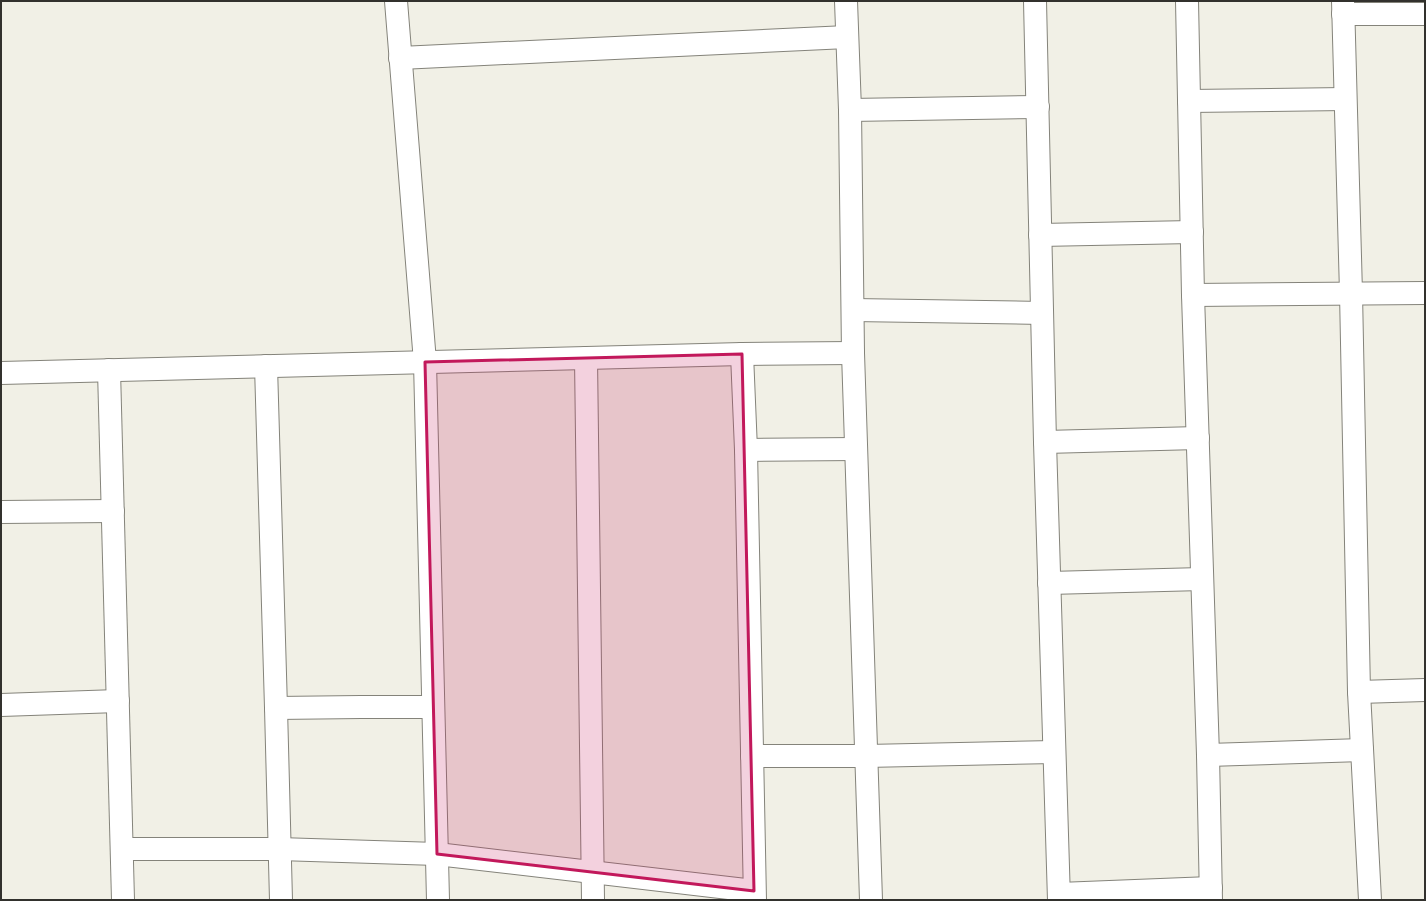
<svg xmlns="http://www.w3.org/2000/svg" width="1426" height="901" viewBox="0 0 1426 901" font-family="Helvetica,sans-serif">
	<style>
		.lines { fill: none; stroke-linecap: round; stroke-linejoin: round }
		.minor-casing { stroke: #84837a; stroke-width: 24 }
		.minor { stroke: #fff; stroke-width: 22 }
		.marked { fill: #c2185b; fill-opacity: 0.2; stroke: #c2185b; stroke-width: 3; stroke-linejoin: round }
	</style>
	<rect width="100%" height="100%" fill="#f1f0e6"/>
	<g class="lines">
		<defs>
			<g id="minor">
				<path d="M 396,1 L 425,362 L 438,900"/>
				<path d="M 846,1 L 850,110 L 853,353 L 871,900"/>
				<path d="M 1035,1 L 1045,442 L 1059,900"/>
				<path d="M 1187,1 L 1193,295 L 1208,755 L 1211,900"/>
				<path d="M 1343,1 L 1351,293 L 1359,692 L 1370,900"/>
				<path d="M 1343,14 L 1425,14"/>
				<path d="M 400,58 L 847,37"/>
				<path d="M 1189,101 L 1345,99"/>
				<path d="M 850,110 L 1038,107"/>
				<path d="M 1040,235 L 1192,232"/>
				<path d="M 1193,295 L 1425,293"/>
				<path d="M 853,310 L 1042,313"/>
				<path d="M 742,354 L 746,450 L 755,900"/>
				<path d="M 586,358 L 593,900"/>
				<path d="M 266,366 L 276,708 L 281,900"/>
				<path d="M 109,370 L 123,900"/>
				<path d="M 1,373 L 742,354 L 853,353"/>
				<path d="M 1045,442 L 1198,438"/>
				<path d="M 746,450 L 856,449"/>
				<path d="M 1,512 L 113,511"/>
				<path d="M 1049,583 L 1202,579"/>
				<path d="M 1359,692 L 1425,690"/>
				<path d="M 1,705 L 118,701"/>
				<path d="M 276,708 L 361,707 L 432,707"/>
				<path d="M 1208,755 L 1362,750"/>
				<path d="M 752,756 L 866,756 L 1054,752"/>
				<path d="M 122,849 L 279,849 L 437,854 L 754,891"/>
				<path d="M 1059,894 L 1211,888"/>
			</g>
		</defs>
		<use href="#minor" class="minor-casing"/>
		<use href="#minor" class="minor"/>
	</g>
	<path class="marked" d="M 742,354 L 754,891 L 437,854 L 425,362 Z"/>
	<rect width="1426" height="901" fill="none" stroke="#32312d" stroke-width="4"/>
</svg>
